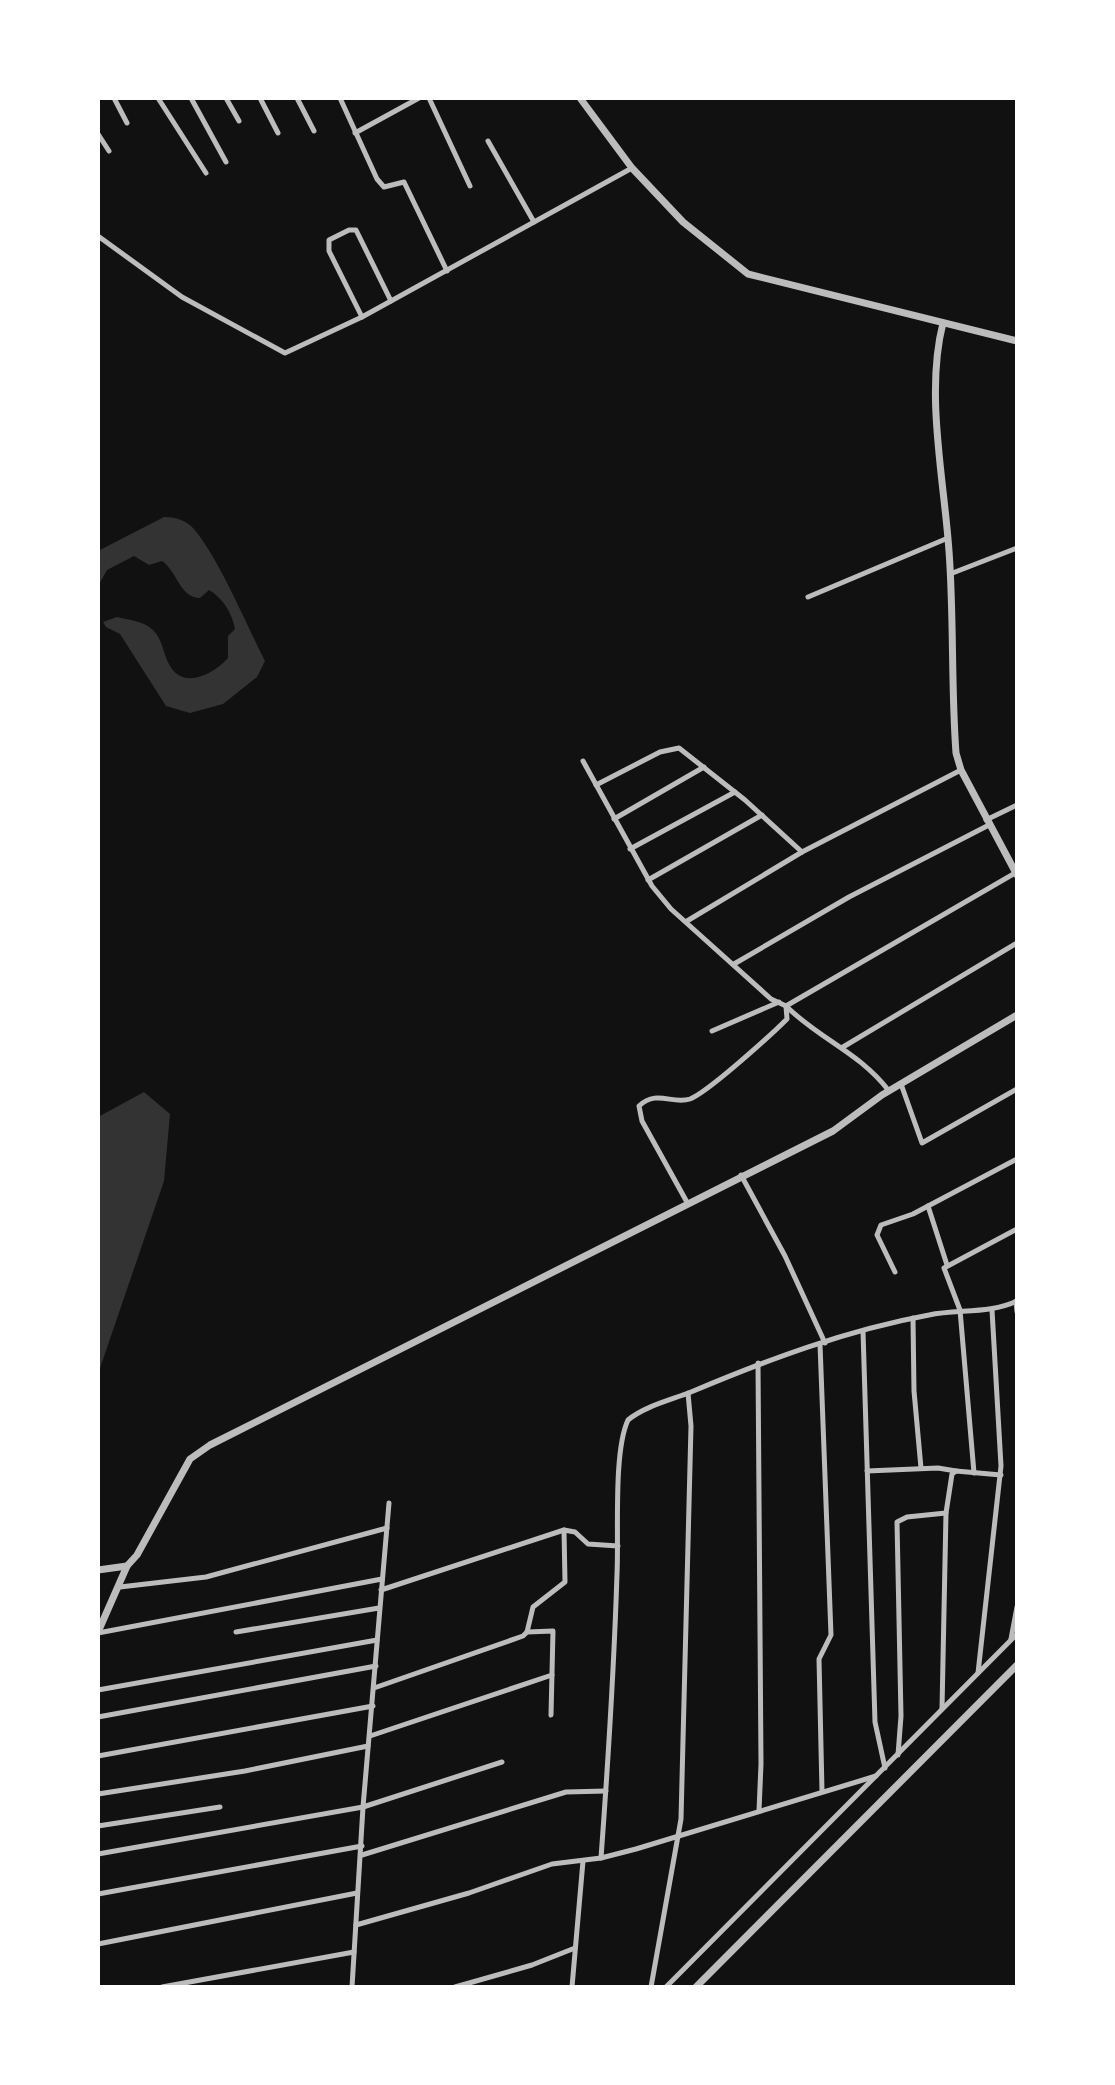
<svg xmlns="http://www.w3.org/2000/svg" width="1115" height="2085" viewBox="0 0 1115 2085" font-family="'Space Grotesk',sans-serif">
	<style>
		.water { fill: #333 }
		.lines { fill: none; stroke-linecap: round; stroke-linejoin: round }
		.minor { stroke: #bcbcbc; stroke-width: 5 }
		.tertiary { stroke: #bcbcbc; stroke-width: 7 }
	</style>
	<rect width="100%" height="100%" fill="#111"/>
	<g class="water">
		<path d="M 164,517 C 174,517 186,520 193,528 C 218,556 247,626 265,661 L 257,677 L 223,704 L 190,713 L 166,706 L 120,634 L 106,627 L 103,622 L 117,617 C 128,620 144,621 153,630 C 164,641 163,657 172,669 C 187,689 216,672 228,658 L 228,636 L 235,629 C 232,613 223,598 209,590 L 200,598 C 180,598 177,571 162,561 L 149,565 L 134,556 L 107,570 L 98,586 L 98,551 Z"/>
		<path d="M 144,1092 L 170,1114 L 164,1181 L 98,1374 L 98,1117 Z"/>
	</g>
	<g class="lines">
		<g class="minor">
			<path d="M 114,98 L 127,123"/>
			<path d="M 158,98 L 206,173"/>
			<path d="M 191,98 L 226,162"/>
			<path d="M 226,98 L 239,121"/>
			<path d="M 260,98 L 278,133"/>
			<path d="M 297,98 L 314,131"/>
			<path d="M 340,98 L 377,179 L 384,187 L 404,182 L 447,271"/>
			<path d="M 429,98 L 470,186"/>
			<path d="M 355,133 L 419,98"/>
			<path d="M 98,134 L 109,151"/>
			<path d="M 488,141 L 534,222"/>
			<path d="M 98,236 L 182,297 L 285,353 L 362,317 L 632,168"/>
			<path d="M 362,317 L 329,251 L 329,240 L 349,230 L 356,230 L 391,301"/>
			<path d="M 950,574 L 1017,548"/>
			<path d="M 808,597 L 948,538"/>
			<path d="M 583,761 L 652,886 L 671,909 L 771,999 L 786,1006 L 1017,872"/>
			<path d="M 596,785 L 660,752 L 679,748 L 745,800 L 802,852"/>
			<path d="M 614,819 L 704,767"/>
			<path d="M 986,820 L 1017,805"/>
			<path d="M 630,849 L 735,792"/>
			<path d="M 648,880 L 762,815"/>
			<path d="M 687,921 L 802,852 L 961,770"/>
			<path d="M 734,964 L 849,897 L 989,825"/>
			<path d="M 786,1006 C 819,1039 859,1052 889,1091"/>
			<path d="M 712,1031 L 779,1002"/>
			<path d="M 843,1047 L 1017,943"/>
			<path d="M 901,1084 L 922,1143 L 1017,1089"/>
			<path d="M 741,1175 L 785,1256 L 825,1343"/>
			<path d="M 688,1204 L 642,1121 L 639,1106 C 657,1089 672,1105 690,1099 C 708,1092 771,1035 787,1019 L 786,1006"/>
			<path d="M 928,1206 L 947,1265"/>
			<path d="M 895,1272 L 877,1235 L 881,1225 L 913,1214 L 1017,1159"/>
			<path d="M 1016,1301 L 1017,1312"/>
			<path d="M 913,1318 L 914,1391 L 921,1468"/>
			<path d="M 863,1331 L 875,1722 L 885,1768"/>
			<path d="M 820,1344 L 831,1635 L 819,1659 L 822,1791"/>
			<path d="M 758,1363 L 761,1764 L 759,1811"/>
			<path d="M 867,1471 L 938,1468 L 956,1471"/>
			<path d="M 974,1473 L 960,1310 L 944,1268 L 1017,1229"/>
			<path d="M 120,1587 L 206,1577 L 387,1528"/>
			<path d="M 381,1590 L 564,1530 L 575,1532 L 588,1544 L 618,1546"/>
			<path d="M 236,1632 L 379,1608"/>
			<path d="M 527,1632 L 553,1631 L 551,1715"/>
			<path d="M 98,1633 L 382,1579"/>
			<path d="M 1011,1639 L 1017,1607"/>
			<path d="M 978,1673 L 1001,1466 L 992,1310"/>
			<path d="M 374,1688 L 523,1636 L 527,1632 L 533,1607 L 565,1582 L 564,1530"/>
			<path d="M 98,1690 L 377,1640"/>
			<path d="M 942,1709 L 946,1513"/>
			<path d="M 98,1717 L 376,1666"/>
			<path d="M 370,1736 L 552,1675"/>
			<path d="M 898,1755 L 901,1716 L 897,1522 L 907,1517 L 946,1513 L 952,1474 L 956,1471 L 1001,1475"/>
			<path d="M 98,1756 L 373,1706"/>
			<path d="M 98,1794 L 245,1771 L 368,1746"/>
			<path d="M 98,1826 L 220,1807"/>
			<path d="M 98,1854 L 363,1807 L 502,1762"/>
			<path d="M 362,1855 L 566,1792 L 606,1791"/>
			<path d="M 601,1858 C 608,1763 614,1669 617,1574 C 619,1536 613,1452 628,1420 C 645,1406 671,1400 691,1392 C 767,1360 847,1330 929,1315 C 958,1309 990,1314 1017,1301"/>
			<path d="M 98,1894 L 362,1846"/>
			<path d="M 356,1925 L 469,1893 L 552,1864 L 601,1858 L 636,1849 L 876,1776"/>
			<path d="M 98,1944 L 357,1893"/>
			<path d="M 162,1987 L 354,1952"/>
			<path d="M 352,1987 L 363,1807 L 389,1503"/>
			<path d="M 455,1987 L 532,1965 L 575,1948"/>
			<path d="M 572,1987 L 583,1861"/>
			<path d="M 651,1987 L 681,1819 L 691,1426 L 688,1393"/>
			<path d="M 666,1987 L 1017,1634"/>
		</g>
		<g class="tertiary">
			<path d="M 580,98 L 632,168 L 683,222 L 748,274 L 1017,341"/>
			<path d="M 943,323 C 925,393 944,479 949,551 C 954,618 951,686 956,753 L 961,770 L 1017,875"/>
			<path d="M 98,1570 L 127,1566 L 137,1555 L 190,1459 L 210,1445 L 833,1131 L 882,1095 L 1017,1015"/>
			<path d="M 98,1632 L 127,1566"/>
			<path d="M 696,1987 L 1017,1665"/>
		</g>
	</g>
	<rect width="1115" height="2085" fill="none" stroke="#ffffff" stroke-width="200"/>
</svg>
